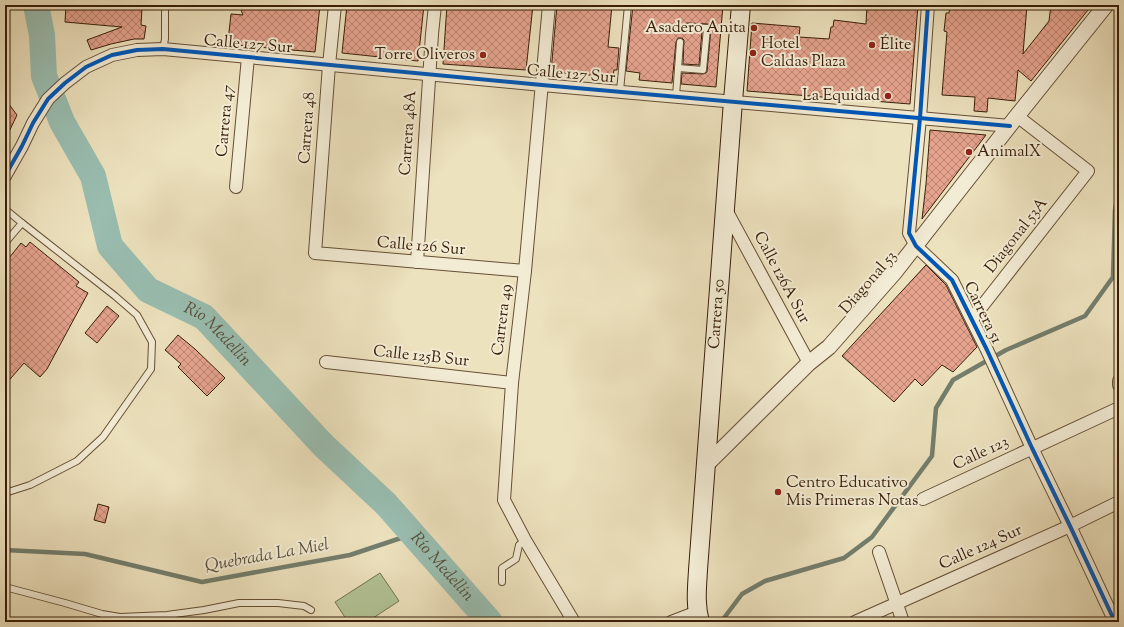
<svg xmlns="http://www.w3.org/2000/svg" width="1124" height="627" viewBox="0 0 1124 627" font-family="'Sorts Mill Goudy',serif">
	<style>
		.garden { fill: #b2c496; stroke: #76714f }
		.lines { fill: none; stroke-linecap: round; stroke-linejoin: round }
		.stream { stroke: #737e6d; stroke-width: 4.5 }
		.river { stroke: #99beb1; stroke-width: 26 }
		.building { fill: url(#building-cross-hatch); stroke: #391e08 }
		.service-casing { stroke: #664f36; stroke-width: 8 }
		.minor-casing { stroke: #664f36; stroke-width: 14 }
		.tertiary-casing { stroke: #664f36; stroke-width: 17 }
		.secondary-casing { stroke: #391e08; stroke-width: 20 }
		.service { stroke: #f3ecd5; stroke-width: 6 }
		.minor { stroke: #f3ecd5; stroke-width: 12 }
		.tertiary { stroke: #f3ecd5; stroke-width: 15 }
		.secondary { stroke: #f3ecd5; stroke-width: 18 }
		.cycleway-casing { stroke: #f3ecd5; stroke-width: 6 }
		.cycleway { stroke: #0057b8; stroke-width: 4 }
		.poi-dot { fill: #8f2418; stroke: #f3ecd5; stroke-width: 1.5 }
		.labels { text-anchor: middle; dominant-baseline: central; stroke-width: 4; stroke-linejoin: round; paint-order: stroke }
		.poi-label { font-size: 16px; fill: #391e08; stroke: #f3ecd5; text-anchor: start }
		.street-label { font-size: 16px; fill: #391e08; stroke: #f3ecd5 }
		.water-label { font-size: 17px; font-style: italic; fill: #564e3b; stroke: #f3ecd5 }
	</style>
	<defs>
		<pattern id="building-cross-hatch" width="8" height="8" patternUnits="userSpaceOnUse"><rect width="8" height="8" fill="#e5a38e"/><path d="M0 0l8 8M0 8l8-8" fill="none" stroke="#bb8472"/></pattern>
	</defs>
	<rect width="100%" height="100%" fill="#ede2be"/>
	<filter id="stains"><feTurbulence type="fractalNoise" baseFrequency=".005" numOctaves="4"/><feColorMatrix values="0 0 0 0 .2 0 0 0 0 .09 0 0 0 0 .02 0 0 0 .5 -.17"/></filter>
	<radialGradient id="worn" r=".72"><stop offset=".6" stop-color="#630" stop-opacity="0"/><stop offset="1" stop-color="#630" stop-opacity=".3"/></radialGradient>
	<path class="garden" d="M 380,573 L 399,601 L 367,622 L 348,622 L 335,602 Z"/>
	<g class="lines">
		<g class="stream">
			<path d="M 5,550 L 85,554 L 202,582 L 350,555 L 413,534"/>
			<path d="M 721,622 L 742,594 L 765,581 L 844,558 L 872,537 L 932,456 L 936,408 L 953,380 L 1006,350 L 1085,316 L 1113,277 L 1115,210 L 1119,188"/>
		</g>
		<path class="river" id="s1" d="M 36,5 L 42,35 L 44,76 L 62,122 L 93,176 L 110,246 L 148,290 L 204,317 L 323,445 L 386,504 L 490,622"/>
	</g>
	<g class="building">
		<path d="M 66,5 L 108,5 L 142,8 L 141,25 L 146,26 L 144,39 L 134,39 L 111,44 L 91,50 L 87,40 L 122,27 L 65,22 Z"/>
		<path d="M 239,5 L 320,5 L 315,52 L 234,45 L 235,42 L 228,41 L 231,14 L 243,15 Z"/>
		<path d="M 347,5 L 424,5 L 418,61 L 342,53 Z"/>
		<path d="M 447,5 L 533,5 L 526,70 L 443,64 Z"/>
		<path d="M 557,5 L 612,5 L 608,47 L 619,48 L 617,70 L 614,70 L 613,77 L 551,72 Z"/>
		<path d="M 633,5 L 723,5 L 716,87 L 681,84 L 682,73 L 703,74 L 707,72 L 711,28 L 711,26 L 708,24 L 687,23 L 683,25 L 683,29 L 685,31 L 702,32 L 699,65 L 683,64 L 684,40 L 682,38 L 678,38 L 676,42 L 672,83 L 639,80 L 640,73 L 626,71 Z"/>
		<path d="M 867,5 L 918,5 L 910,104 L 747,91 L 752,23 L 800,27 L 799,37 L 829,39 L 831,27 L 833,27 L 834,20 L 866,24 Z"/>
		<path d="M 950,5 L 1027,5 L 1023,54 L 1049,21 L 1051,5 L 1092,5 L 1031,81 L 1018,70 L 1015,101 L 988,98 L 987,112 L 974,111 L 975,97 L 942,95 L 947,32 L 944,31 L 946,13 L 949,13 Z"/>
		<path d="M 5,99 L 17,115 L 5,140 Z"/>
		<path d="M 930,130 L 986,135 L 922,219 L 926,184 Z"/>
		<path d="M 30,242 L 79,282 L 76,286 L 88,293 L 47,369 L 40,377 L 24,363 L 5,385 L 5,263 L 21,243 L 26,247 Z"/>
		<path d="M 926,265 L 946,285 L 977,347 L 953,372 L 942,365 L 922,386 L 915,379 L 894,402 L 842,356 Z"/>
		<path d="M 107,306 L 119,316 L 97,343 L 85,333 Z"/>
		<path d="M 178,335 L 195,349 L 225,378 L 207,396 L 178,367 L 181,364 L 165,350 Z"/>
		<path d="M 98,504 L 109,507 L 105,523 L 94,520 Z"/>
	</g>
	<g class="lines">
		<defs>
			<g id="service">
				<path d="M 163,49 L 165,39 L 165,5"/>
				<path d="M 678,68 L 703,70 L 707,28 L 687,27"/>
				<path d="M 620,91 L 628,5"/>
				<path d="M 676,96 L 680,42"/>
				<path d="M 5,209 L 22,223 L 115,296 L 137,315 L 152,342 L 151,369 L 103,437 L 77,461 L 30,485 L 5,493"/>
				<path d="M 5,243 L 22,223"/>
				<path d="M 502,582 L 502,568 L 516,559 L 519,545 L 525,540"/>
				<path d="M 5,587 L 65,603 L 102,614 L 120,617 L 167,615 L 204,610 L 239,603 L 278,603 L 304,606 L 311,610"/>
			</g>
			<g id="minor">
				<path d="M 335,5 L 329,65 L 315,253 L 525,271"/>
				<path d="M 549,5 L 525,271 L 512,383 L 504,500 L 525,540 L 574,622"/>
				<path d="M 928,5 L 920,118 L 909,233 L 916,246 L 952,280 L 987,350 L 1032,448 L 1070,526 L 1115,622"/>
				<path d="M 5,176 L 22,146 L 33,123 L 48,99 L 65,83 L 86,67 L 112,55 L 137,50 L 163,49 L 542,85 L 1010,126"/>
				<path d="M 236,187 L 248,57"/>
				<path d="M 725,208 L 809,363"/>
				<path d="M 417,262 L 432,34 L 435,5"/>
				<path d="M 972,319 L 1088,171 L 1017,116"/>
				<path d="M 326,362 L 512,383"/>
				<path d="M 1119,381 L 1119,385"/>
				<path d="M 923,499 L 1119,408"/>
				<path d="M 879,552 L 903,622"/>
				<path d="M 671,622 L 697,612"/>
				<path d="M 855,622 L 1070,526 L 1119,502"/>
			</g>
			<path id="tertiary" d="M 706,465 L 809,363 L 829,347 L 894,273 L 1017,116 L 1106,5"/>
			<g id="secondary">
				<path id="s2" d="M 700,622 C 695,605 697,588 698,570 L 733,101 L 741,5"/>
			</g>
		</defs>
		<use href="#service" class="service-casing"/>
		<use href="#minor" class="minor-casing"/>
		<use href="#tertiary" class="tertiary-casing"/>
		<use href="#secondary" class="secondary-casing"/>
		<use href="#service" class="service"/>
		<use href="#minor" class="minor"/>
		<use href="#tertiary" class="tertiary"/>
		<use href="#secondary" class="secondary"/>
		<defs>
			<g id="cycleway">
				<path d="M 928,5 L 920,118 L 909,233 L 916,246 L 952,280 L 987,350 L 1032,448 L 1070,526 L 1115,622"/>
				<path d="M 5,176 L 22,146 L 33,123 L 48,99 L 65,83 L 86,67 L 112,55 L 137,50 L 163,49 L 542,85 L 1010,126"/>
			</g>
		</defs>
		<use href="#cycleway" class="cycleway-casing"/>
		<use href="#cycleway" class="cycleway"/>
	</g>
	<g class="poi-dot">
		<circle cx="754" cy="28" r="4"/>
		<circle cx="872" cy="45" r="4"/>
		<circle cx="753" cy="53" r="4"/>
		<circle cx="483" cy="55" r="4"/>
		<circle cx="888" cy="96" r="4"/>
		<circle cx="969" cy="152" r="4"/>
		<circle cx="778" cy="492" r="4"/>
	</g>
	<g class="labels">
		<g class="poi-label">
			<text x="746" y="28" text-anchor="end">Asadero Anita</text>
			<text x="761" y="44">Hotel<tspan x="761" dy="18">Caldas Plaza</tspan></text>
			<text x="880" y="45">Élite</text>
			<text x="475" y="55" text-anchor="end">Torre Oliveros</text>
			<text x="880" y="96" text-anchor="end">La Equidad</text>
			<text x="977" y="152">AnimalX</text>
			<text x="786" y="483">Centro Educativo<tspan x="786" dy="18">Mis Primeras Notas</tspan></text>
		</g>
		<g class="street-label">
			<text transform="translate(248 45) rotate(5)">Calle 127 Sur</text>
			<text transform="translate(571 75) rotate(5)">Calle 127 Sur</text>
			<text transform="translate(226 121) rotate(-85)">Carrera 47</text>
			<text transform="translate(308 128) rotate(-86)">Carrera 48</text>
			<text transform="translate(409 133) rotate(-86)">Carrera 48A</text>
			<text transform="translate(1017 236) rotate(-52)">Diagonal 53A</text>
			<text transform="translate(421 247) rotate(5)">Calle 126 Sur</text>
			<text transform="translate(781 278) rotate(62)">Calle 126A Sur</text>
			<text transform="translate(869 283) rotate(-49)">Diagonal 53</text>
			<text transform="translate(982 313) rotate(64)">Carrera 51</text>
			<text stroke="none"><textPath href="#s2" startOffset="309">Carrera 50</textPath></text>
			<text transform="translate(503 320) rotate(-83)">Carrera 49</text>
			<text transform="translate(421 357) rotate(6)">Calle 125B Sur</text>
			<text transform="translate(981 454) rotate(-25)">Calle 123</text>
			<text transform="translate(981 548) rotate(-24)">Calle 124 Sur</text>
		</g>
		<g class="water-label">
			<text stroke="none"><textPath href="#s1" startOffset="397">Río Medellín</textPath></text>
			<text transform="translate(267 556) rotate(-10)">Quebrada La Miel</text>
			<text stroke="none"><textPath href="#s1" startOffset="721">Río Medellín</textPath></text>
		</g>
	</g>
	<rect width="1124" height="627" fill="none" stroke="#ede2be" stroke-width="20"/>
	<rect x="6" y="6" width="1112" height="615" fill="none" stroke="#391e08" stroke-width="2"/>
	<rect x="10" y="10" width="1104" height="607" fill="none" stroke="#391e08"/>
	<rect width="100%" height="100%" filter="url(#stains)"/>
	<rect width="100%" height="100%" fill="url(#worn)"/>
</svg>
